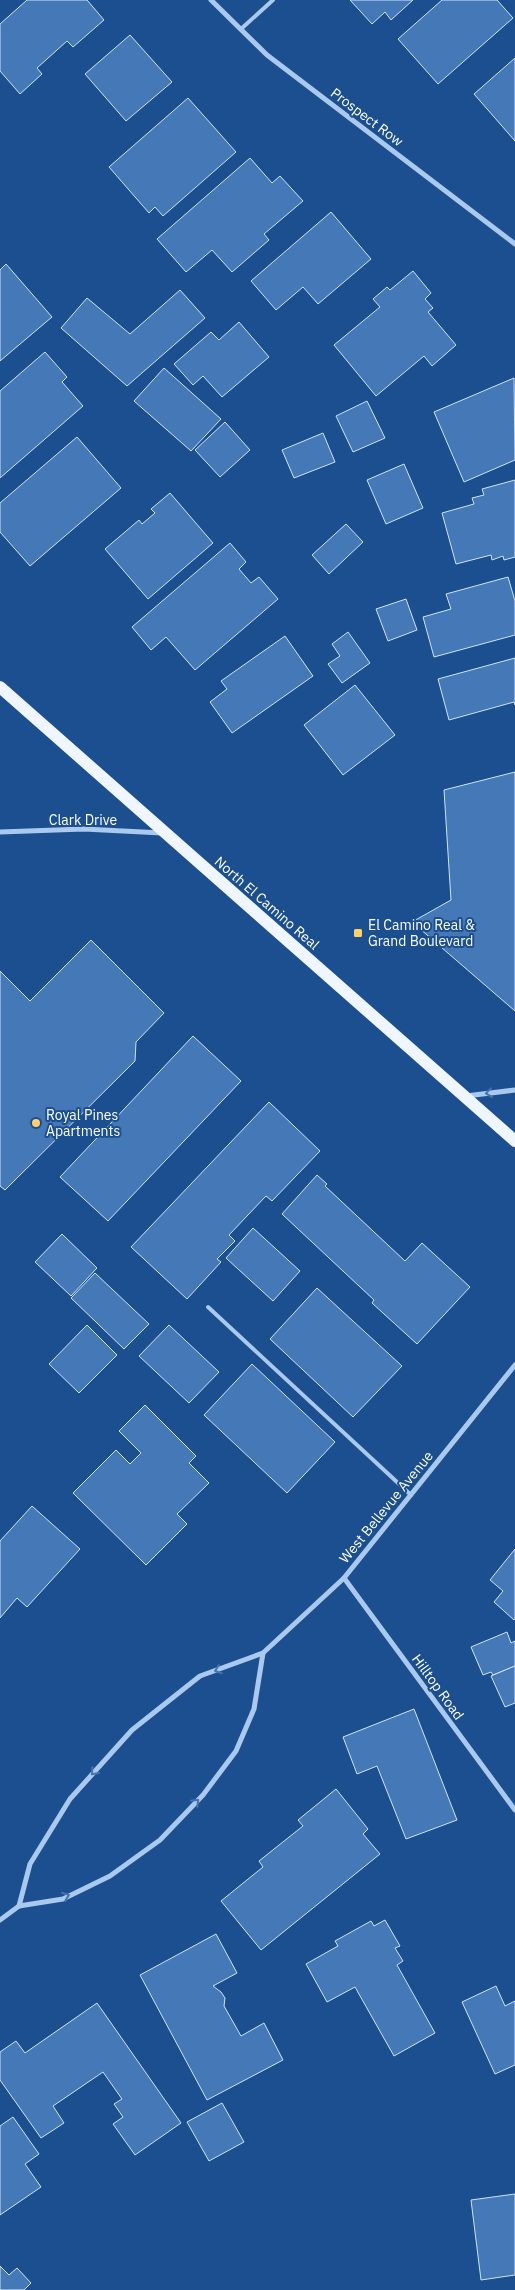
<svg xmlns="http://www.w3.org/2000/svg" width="515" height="2290" viewBox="0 0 515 2290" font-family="'IBM Plex Sans',sans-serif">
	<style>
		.building { fill: #4478b7; stroke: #cfe3fa }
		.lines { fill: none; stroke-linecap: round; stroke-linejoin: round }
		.lane { stroke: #a9c9ee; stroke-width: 4 }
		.street { stroke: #a9c9ee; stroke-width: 5 }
		.primary { stroke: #f0f6ff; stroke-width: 12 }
		.oneway { stroke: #4674ac }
		.poi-dot { fill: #ffd166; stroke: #1b4f8f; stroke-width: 2 }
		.labels { text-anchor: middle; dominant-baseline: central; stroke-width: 4; stroke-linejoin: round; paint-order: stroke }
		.street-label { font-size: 14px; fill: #fff; stroke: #1b4f8f }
		.poi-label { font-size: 14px; fill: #fff; stroke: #1b4f8f; text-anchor: start }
	</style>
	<rect width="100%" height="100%" fill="#1b4f8f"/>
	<g class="building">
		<path d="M 27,0 L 87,0 L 104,20 L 73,47 L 67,41 L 37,68 L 42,74 L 20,94 L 0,71 L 0,24 Z"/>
		<path d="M 350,0 L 413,0 L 391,20 L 385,12 L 372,24 Z"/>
		<path d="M 442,0 L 497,0 L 513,18 L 438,84 L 398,39 Z"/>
		<path d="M 130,35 L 172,82 L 126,121 L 85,74 Z"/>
		<path d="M 515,58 L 515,141 L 474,94 Z"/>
		<path d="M 188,98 L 236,152 L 163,216 L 155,207 L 149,213 L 109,167 Z"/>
		<path d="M 250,158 L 272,183 L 280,176 L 303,201 L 264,234 L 269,240 L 232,272 L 212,250 L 186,272 L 157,239 Z"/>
		<path d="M 331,212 L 371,259 L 318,304 L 303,287 L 276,310 L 251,281 Z"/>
		<path d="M 6,264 L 52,317 L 0,361 L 0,270 Z"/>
		<path d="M 413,271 L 431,293 L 425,299 L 433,308 L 428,312 L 456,345 L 432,366 L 424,356 L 376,396 L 334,345 L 380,307 L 373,299 L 387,287 L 390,290 Z"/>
		<path d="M 180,290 L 205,318 L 127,386 L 61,328 L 87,298 L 130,334 Z"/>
		<path d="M 239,322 L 269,357 L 222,397 L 203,376 L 193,385 L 174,364 L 211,332 L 219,340 Z"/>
		<path d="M 45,352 L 67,377 L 62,382 L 83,406 L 0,478 L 0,391 Z"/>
		<path d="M 164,368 L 221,419 L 191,451 L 134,401 Z"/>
		<path d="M 514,378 L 515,460 L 464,482 L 434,412 Z"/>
		<path d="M 367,401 L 385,438 L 353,452 L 336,416 Z"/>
		<path d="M 225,422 L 250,450 L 220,477 L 195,450 Z"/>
		<path d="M 323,433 L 335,462 L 294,478 L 282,450 Z"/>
		<path d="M 77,437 L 121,488 L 30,566 L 0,532 L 0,503 Z"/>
		<path d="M 404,464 L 423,508 L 386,524 L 367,480 Z"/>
		<path d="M 515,480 L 515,557 L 504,560 L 503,556 L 492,560 L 491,555 L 456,564 L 442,513 L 474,504 L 472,498 L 484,495 L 482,489 Z"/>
		<path d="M 170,493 L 213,543 L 148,599 L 105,549 L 139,520 L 142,524 L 155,513 L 151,509 Z"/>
		<path d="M 346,524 L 363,542 L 329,574 L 312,555 Z"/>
		<path d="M 230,543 L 246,562 L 239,569 L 251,583 L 259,577 L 278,599 L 195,670 L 166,637 L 151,650 L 132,627 Z"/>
		<path d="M 508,577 L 515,601 L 515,635 L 434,657 L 423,617 L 451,609 L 446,594 Z"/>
		<path d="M 406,599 L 417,630 L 388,641 L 376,609 Z"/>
		<path d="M 348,632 L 370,663 L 342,683 L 328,664 L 340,656 L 332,644 Z"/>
		<path d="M 285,636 L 313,676 L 232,733 L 210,702 L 227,689 L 221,681 Z"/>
		<path d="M 515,658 L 515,705 L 514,702 L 449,720 L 438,679 Z"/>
		<path d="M 355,685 L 395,735 L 343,775 L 304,725 Z"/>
		<path d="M 515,772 L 515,1011 L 412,922 L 451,900 L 444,790 Z"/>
		<path d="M 91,940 L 164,1013 L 136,1042 L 135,1061 L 5,1190 L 0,1186 L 0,971 L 30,1001 Z"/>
		<path d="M 193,1036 L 241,1081 L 108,1221 L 60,1177 Z"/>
		<path d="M 269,1102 L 320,1151 L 272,1201 L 266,1196 L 229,1235 L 235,1241 L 217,1259 L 221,1262 L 187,1299 L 131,1247 Z"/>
		<path d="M 317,1175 L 327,1184 L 325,1186 L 405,1261 L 422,1243 L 470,1287 L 417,1344 L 372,1303 L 374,1300 L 282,1214 Z"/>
		<path d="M 253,1228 L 300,1271 L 273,1301 L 226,1258 Z"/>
		<path d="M 62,1234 L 97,1268 L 71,1296 L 35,1262 Z"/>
		<path d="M 95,1273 L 149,1324 L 124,1349 L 71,1298 Z"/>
		<path d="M 317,1288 L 402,1366 L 353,1417 L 270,1339 Z"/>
		<path d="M 87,1325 L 117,1355 L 79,1393 L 49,1364 Z"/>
		<path d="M 169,1325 L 219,1372 L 189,1403 L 139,1356 Z"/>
		<path d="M 252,1364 L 335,1442 L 287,1493 L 204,1415 Z"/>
		<path d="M 145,1405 L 196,1456 L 189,1463 L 209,1483 L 177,1514 L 187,1524 L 146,1565 L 73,1493 L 116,1450 L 130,1464 L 141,1453 L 119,1431 Z"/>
		<path d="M 32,1506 L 80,1549 L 27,1607 L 17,1598 L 0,1618 L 0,1541 Z"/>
		<path d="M 515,1549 L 515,1619 L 514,1620 L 494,1602 L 503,1591 L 490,1580 Z"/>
		<path d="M 507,1632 L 511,1643 L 515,1641 L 515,1666 L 493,1675 L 491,1672 L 483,1675 L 471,1647 Z"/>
		<path d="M 515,1666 L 515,1703 L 505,1707 L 491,1676 Z"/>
		<path d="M 414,1709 L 457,1820 L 406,1839 L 377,1766 L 357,1774 L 343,1737 Z"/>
		<path d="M 336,1789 L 368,1829 L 363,1834 L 380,1854 L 261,1950 L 221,1901 L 263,1867 L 259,1861 L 303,1826 L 298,1820 Z"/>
		<path d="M 385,1920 L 400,1946 L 395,1948 L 403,1961 L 397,1965 L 435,2033 L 394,2056 L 355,1987 L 327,2002 L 306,1964 L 338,1946 L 335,1941 L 371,1921 L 374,1926 Z"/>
		<path d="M 216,1934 L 237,1973 L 213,1986 L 221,1992 L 225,1998 L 224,2006 L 241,2036 L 264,2023 L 283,2060 L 207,2100 L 140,1975 Z"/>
		<path d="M 496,1986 L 505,2006 L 515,2001 L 515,2065 L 495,2074 L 462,2002 Z"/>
		<path d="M 97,2003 L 181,2123 L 135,2155 L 113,2124 L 123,2117 L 114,2104 L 122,2099 L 103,2072 L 53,2106 L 64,2123 L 41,2138 L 0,2080 L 0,2052 L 16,2041 L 25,2053 Z"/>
		<path d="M 222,2103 L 244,2142 L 209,2161 L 187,2122 Z"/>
		<path d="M 13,2117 L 39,2154 L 25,2164 L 41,2187 L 0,2215 L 0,2126 Z"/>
		<path d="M 515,2194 L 515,2275 L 481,2280 L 471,2200 Z"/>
		<path d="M 0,2266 L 9,2275 L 17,2268 L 31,2283 L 24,2290 L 0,2290 Z"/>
	</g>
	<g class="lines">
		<g class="lane">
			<path d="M 241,29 L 273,0"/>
			<path d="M 208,1307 L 411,1495"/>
		</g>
		<g class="street">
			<path d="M 211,0 L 267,55 L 515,244"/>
			<path d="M 0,832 L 84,829 L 162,833"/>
			<path d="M 466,1096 L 515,1090"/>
			<path d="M 344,1578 L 515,1810"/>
			<path d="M 19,1906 L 30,1864 L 70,1799 L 132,1730 L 200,1676 L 263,1653 L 344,1578 L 515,1365"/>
			<path d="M 0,1920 L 19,1906 L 63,1899 L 110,1876 L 160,1840 L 203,1795 L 236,1751 L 254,1709 L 263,1653"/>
		</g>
		<path class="primary" d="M 0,687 L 515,1141"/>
	</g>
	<defs><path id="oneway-chevron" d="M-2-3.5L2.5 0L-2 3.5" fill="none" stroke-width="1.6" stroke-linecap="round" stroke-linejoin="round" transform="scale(1.25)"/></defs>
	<g class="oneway">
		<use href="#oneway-chevron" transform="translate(489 1093) rotate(173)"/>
		<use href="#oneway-chevron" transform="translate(218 1670) rotate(160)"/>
		<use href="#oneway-chevron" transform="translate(94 1772) rotate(132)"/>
		<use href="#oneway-chevron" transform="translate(196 1802) rotate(-45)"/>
		<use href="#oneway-chevron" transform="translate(66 1896) rotate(-21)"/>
	</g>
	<g class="poi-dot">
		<rect x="353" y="928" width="10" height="10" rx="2.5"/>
		<circle cx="36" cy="1123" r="5"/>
	</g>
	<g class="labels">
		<g class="street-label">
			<text transform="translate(367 117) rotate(37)">Prospect Row</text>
			<text x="83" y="820">Clark Drive</text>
			<text transform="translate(267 903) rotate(41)">North El Camino Real</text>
			<text transform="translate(386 1507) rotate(-51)">West Bellevue Avenue</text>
			<text transform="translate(438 1687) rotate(54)">Hilltop Road</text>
		</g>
		<g class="poi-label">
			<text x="368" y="925">El Camino Real &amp;<tspan x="368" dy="16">Grand Boulevard</tspan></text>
			<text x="46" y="1115">Royal Pines<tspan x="46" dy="16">Apartments</tspan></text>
		</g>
	</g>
</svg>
